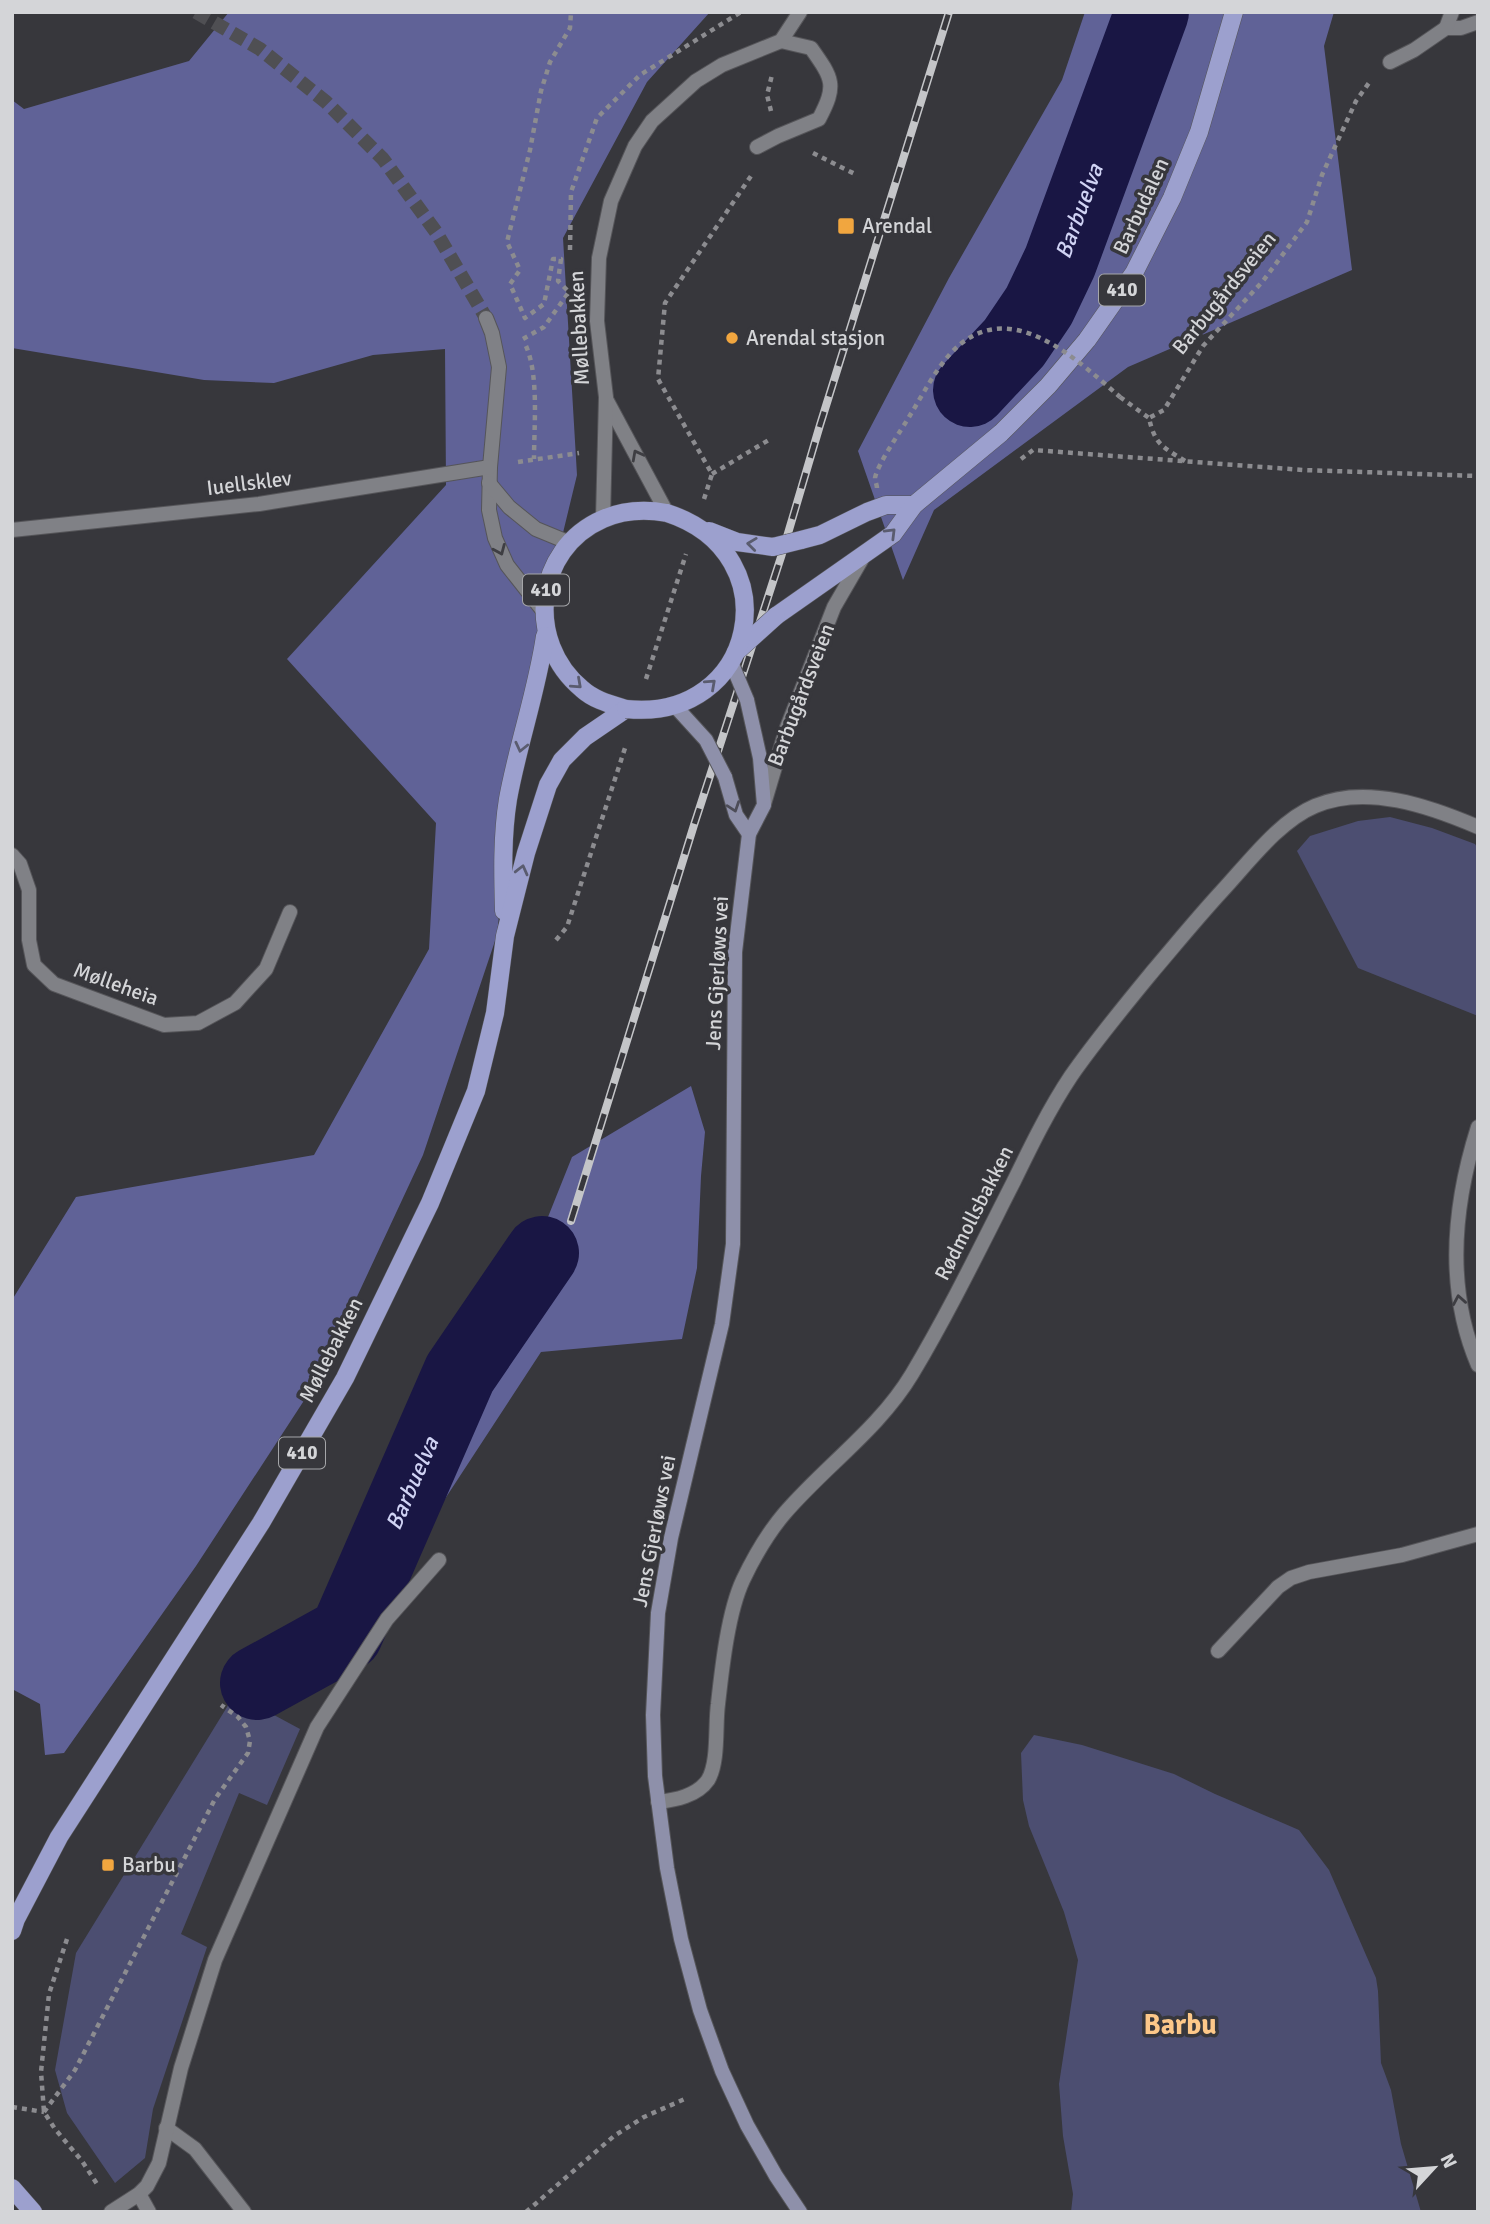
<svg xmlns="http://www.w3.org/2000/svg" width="1490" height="2224" viewBox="0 0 1490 2224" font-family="Signika,sans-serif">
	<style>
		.green { fill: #4c4e71 }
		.forest { fill: #606297 }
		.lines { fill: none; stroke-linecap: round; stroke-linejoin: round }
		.river { stroke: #191644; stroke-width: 74 }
		.street-tunnel { stroke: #4f4f53; stroke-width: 14; stroke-dasharray: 14 7; stroke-linecap: butt }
		.lane-casing { stroke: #555559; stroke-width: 16 }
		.street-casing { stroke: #555559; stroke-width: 16 }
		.secondary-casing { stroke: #555559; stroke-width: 16 }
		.primary-casing { stroke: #555559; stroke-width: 19 }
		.path { stroke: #8c8c90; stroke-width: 4.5; stroke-dasharray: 5 5; stroke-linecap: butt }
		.lane { stroke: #808186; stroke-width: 14 }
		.street { stroke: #808186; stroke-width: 14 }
		.secondary { stroke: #8e90aa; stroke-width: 14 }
		.primary { stroke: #9ca0ce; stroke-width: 18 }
		.rail-casing { stroke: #c4c5c8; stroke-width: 8 }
		.rail { stroke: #37373c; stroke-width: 5; stroke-dasharray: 16; stroke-linecap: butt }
		.secondary-bridge-casing { stroke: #555559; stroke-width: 16; stroke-linecap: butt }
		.primary-bridge-casing { stroke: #555559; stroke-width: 19; stroke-linecap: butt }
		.path-bridge { stroke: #8c8c90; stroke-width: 4.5; stroke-dasharray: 5 5; stroke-linecap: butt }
		.secondary-bridge { stroke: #8e90aa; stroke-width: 14 }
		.primary-bridge { stroke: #9ca0ce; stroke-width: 18 }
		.oneway { stroke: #3e3e43 }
		.oneway2 { stroke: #5a5c6f }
		.oneway3 { stroke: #4d4d58 }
		.poi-dot { fill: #f1a63f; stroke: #37373c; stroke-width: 2.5 }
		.labels { text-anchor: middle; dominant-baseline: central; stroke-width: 7; stroke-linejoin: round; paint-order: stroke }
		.shield { fill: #37373c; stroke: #a5a6a9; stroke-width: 2 }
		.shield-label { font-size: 19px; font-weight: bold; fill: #d4d5d8 }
		.street-label { font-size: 21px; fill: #d4d5d8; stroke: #37373c }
		.poi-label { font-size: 21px; fill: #d4d5d8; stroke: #37373c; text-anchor: start }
		.water-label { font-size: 23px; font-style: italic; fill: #d0d3f4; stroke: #37373c }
		.district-label { font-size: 28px; font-weight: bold; fill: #fdc889; stroke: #37373c }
	</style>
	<rect width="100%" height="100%" fill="#37373c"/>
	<g class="green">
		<path d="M 1390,817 L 1432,828 L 1475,844 L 1478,849 L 1478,1016 L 1358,968 L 1297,851 L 1310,836 L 1358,821 Z"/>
		<path d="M 235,1694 L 300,1729 L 267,1805 L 239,1793 L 181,1934 L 207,1947 L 153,2109 L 145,2158 L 115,2183 L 67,2113 L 55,2070 L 76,1953 Z"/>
		<path d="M 1034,1735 L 1082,1745 L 1174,1774 L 1215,1794 L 1299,1830 L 1329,1870 L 1376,1978 L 1378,1991 L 1381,2063 L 1391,2090 L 1401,2144 L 1421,2212 L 1071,2212 L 1073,2194 L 1063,2136 L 1059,2084 L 1078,1960 L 1064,1912 L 1029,1826 L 1023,1800 L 1021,1753 Z"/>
	</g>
	<g class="forest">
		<path d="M 229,12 L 710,12 L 647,82 L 563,238 L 577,475 L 521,706 L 497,935 L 423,1155 L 320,1376 L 196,1566 L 64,1753 L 45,1755 L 40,1704 L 12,1689 L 12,1300 L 76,1197 L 314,1155 L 429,949 L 436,823 L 287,659 L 446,485 L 445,349 L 373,355 L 274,383 L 204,380 L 12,348 L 12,100 L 24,109 L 189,61 Z"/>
		<path d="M 1085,12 L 1334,12 L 1324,46 L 1352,270 L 1128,367 L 934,510 L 903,580 L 858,451 L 949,278 L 1062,80 Z"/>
		<path d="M 691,1086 L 705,1132 L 701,1176 L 697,1268 L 682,1339 L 541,1352 L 422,1534 L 414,1517 L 484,1377 L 572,1157 Z"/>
	</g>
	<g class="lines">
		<g class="river">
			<path id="s1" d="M 970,390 L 1014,343 L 1039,306 L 1060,262 L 1152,12"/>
			<path id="s2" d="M 257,1683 L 346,1634 L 460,1373 L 542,1253"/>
		</g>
		<path class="street-tunnel" d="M 196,12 L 260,49 L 326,102 L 383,159 L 436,232 L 486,318"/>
		<defs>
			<g id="lane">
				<path d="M 757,147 L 778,136 L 819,119 C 837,85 833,79 811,48 L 781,41"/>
				<path d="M 764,804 L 786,730 L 834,607 L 863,557"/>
				<path d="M 1218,1651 L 1278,1587 L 1291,1578 L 1309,1572 L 1402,1555 L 1478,1534"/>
			</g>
			<g id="street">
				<path d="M 1446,28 L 1461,28 L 1478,22"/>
				<path d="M 1446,28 L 1452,12"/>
				<path d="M 1390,62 L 1414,50 L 1446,28"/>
				<path d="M 486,318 L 492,333 L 499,367 L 490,467 L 489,510 L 495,538 L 507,565 L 544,612"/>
				<path d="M 606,399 L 667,513"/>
				<path d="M 489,483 L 509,507 L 536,529 L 570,543"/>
				<path d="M 603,519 L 606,397 L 597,321 L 599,258 L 611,201 L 635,146 L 652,121 L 696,81 L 722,65 L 781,41 L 800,12"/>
				<path d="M 12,530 L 259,504 L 490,467"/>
				<path d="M 12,855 L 20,864 L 29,890 L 29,940 L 34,965 L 54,984 L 164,1025 L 198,1023 L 235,1003 L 266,969 L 290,912"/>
				<path d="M 1478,1127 C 1453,1206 1445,1288 1478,1365"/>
				<path d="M 658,1802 C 675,1800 697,1796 708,1780 C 719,1762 715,1725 718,1704 C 722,1668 728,1612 743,1580 C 754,1557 768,1533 784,1514 C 825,1466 879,1429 912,1374 C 949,1312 981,1246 1014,1181 C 1031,1146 1049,1109 1071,1076 C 1096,1040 1125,1005 1153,971 C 1176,944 1198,917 1222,891 C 1248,863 1279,821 1315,806 C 1366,784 1429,806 1478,827"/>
				<path d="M 166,2128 L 195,2149 L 244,2212"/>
				<path d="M 139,2194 L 149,2212"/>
				<path d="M 111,2212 L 139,2194 L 147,2186 L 159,2163 L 181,2068 L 215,1960 L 317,1727 L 387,1619 L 439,1560"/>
			</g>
			<g id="secondary">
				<path d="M 747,700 L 760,758 L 764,805 L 749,834 L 735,952 L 733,1244 L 722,1324 L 671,1538 L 658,1613 L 653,1715 L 655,1776 L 667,1868 L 681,1939 L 700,2010 L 722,2071 L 747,2125 L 776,2176 L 800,2212"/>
				<path d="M 725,777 L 736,815 L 749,834"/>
			</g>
			<g id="primary">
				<path d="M 801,540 L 820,535 L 867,512 L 886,505 L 914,505"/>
				<path d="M 776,616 L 893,534 L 914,505 L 1001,433 L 1048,386 L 1087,340 L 1134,273 L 1172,198 L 1199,132 L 1234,12"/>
				<path d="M 626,709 C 610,704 594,700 582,689 C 525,642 534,549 603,519 C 624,510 645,509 667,513"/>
				<path d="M 504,911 C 503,874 502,836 508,799 C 518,744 537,691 545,636"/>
				<path d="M 12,1931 L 16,1919 L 59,1837 L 261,1523 L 345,1378 L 430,1203 L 476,1091 L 495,1013 L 505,936 L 526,853 L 548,785 L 562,760 L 585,737 L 626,709"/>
				<path d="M 12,2188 L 33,2212"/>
			</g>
		</defs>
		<use href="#lane" class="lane-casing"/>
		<use href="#street" class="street-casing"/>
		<use href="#secondary" class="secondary-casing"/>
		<use href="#primary" class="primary-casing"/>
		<g class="path">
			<path d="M 771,111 L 767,95 L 772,75"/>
			<path d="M 813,153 L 857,175"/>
			<path d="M 570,250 L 571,192 L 597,118 L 640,75 L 741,12"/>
			<path d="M 523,339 L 544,327 L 569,292 L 558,281 L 561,259 L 553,259 L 544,304 L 525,318 L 510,284 L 520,270 L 507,242 L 530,150 L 541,91 L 550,62 L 570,28 L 571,12"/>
			<path d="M 526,346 C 539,375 534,427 534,459"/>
			<path d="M 1120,397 L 1149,418"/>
			<path d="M 1021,459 L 1033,450 L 1303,470 L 1478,476"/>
			<path d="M 1185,461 C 1163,447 1155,445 1149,418 L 1164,410 L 1203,346 L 1263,281 L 1307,222 L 1322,175 L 1356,101 L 1371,80"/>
			<path d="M 518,462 L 579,453"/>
			<path d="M 712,474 L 772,438"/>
			<path d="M 704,499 L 712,474 L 658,379 L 665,303 L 753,173"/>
			<path d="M 646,679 L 686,554"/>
			<path d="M 556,940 L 567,927 L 625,748"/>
			<path d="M 67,1939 L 49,1994 L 41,2072 L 44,2112 L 55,2129 L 82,2161 L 99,2187"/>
			<path d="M 12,2107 L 44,2112"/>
			<path d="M 44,2112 L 75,2070 L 215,1799 L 248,1753 L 250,1741 L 246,1727 L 238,1717 L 221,1705"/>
			<path d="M 526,2212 L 614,2136 L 644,2117 L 687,2098"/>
		</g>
		<use href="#lane" class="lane"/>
		<use href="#street" class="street"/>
		<use href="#secondary" class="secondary"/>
		<use href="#primary" class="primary"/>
		<defs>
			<path id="rail" d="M 571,1221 L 694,825 L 781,557 L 820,425 L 949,12"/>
		</defs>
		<use href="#rail" class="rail-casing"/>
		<use href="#rail" class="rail"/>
		<defs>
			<g id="secondary-bridge">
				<path d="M 731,662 L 747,700"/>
				<path d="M 675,706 L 706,740 L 725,777"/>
			</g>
			<g id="primary-bridge">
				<path d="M 709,531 L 737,542 L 773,547 L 801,540"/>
				<path d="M 736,652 L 776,616"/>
				<path d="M 626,709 C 756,723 793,554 667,513"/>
			</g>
		</defs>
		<use href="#secondary-bridge" class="secondary-bridge-casing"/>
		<use href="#primary-bridge" class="primary-bridge-casing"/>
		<path class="path-bridge" d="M 877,488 C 877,485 875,481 875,478 C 877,465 902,429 909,417 C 922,396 934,372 950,354 C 1007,292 1075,358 1120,397"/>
		<use href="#secondary-bridge" class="secondary-bridge"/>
		<use href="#primary-bridge" class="primary-bridge"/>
	</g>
	<defs><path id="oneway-chevron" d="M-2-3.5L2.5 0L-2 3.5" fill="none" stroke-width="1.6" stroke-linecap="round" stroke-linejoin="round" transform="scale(1.75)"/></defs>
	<g class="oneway">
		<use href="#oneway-chevron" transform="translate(637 455) rotate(-118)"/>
		<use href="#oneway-chevron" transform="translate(500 550) rotate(67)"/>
		<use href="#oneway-chevron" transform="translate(1459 1300) rotate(-100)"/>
	</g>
	<g class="oneway2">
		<use href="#oneway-chevron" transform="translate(891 533) rotate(-45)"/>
		<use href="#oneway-chevron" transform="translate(752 544) rotate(-173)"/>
		<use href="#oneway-chevron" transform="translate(577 684) rotate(42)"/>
		<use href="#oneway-chevron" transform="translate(711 684) rotate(-42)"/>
		<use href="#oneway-chevron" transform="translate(521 747) rotate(103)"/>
		<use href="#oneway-chevron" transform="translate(522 870) rotate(-76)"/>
	</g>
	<use class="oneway3" href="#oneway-chevron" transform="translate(734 807) rotate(71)"/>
	<g class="poi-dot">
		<rect x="837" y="217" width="18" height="18" rx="3.5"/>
		<circle cx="732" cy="338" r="7"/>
		<rect x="101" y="1858" width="14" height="14" rx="3.5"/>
	</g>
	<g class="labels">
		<g class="shield">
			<rect x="1099" y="274.5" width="46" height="31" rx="5"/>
			<rect x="523" y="574.5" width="46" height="31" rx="5"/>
			<rect x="279" y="1437.5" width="46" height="31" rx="5"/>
		</g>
		<g class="shield-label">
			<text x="1122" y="290">410</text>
			<text x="546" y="590">410</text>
			<text x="302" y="1453">410</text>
		</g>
		<g class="street-label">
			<text transform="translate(1141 206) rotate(-65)">Barbudalen</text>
			<text transform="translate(1224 293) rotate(-51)">Barbugårdsveien</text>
			<text transform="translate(579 328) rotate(-93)">Møllebakken</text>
			<text transform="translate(249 483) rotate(-7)">Iuellsklev</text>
			<text transform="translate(801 695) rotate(-69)">Barbugårdsveien</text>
			<text transform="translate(717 973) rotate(-87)">Jens Gjerløws vei</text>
			<text transform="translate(116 984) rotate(20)">Mølleheia</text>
			<text transform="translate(974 1213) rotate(-63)">Rødmollsbakken</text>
			<text transform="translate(331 1350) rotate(-63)">Møllebakken</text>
			<text transform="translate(654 1531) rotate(-79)">Jens Gjerløws vei</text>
		</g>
		<g class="poi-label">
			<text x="862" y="226">Arendal</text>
			<text x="746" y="338">Arendal stasjon</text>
			<text x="122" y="1865">Barbu</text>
		</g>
		<g class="water-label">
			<text stroke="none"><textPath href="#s1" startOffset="212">Barbuelva</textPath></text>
			<text stroke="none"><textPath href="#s2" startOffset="266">Barbuelva</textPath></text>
		</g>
		<g class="district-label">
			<text x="1180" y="2025">Barbu</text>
		</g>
	</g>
	<rect width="1490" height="2224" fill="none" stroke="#d4d5d8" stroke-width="28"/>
	<g transform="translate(1434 2168) rotate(64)" stroke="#37373c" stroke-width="5" paint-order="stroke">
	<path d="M0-5L12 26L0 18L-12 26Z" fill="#d4d5d8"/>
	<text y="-10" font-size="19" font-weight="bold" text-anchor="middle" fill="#d4d5d8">N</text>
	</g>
</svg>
